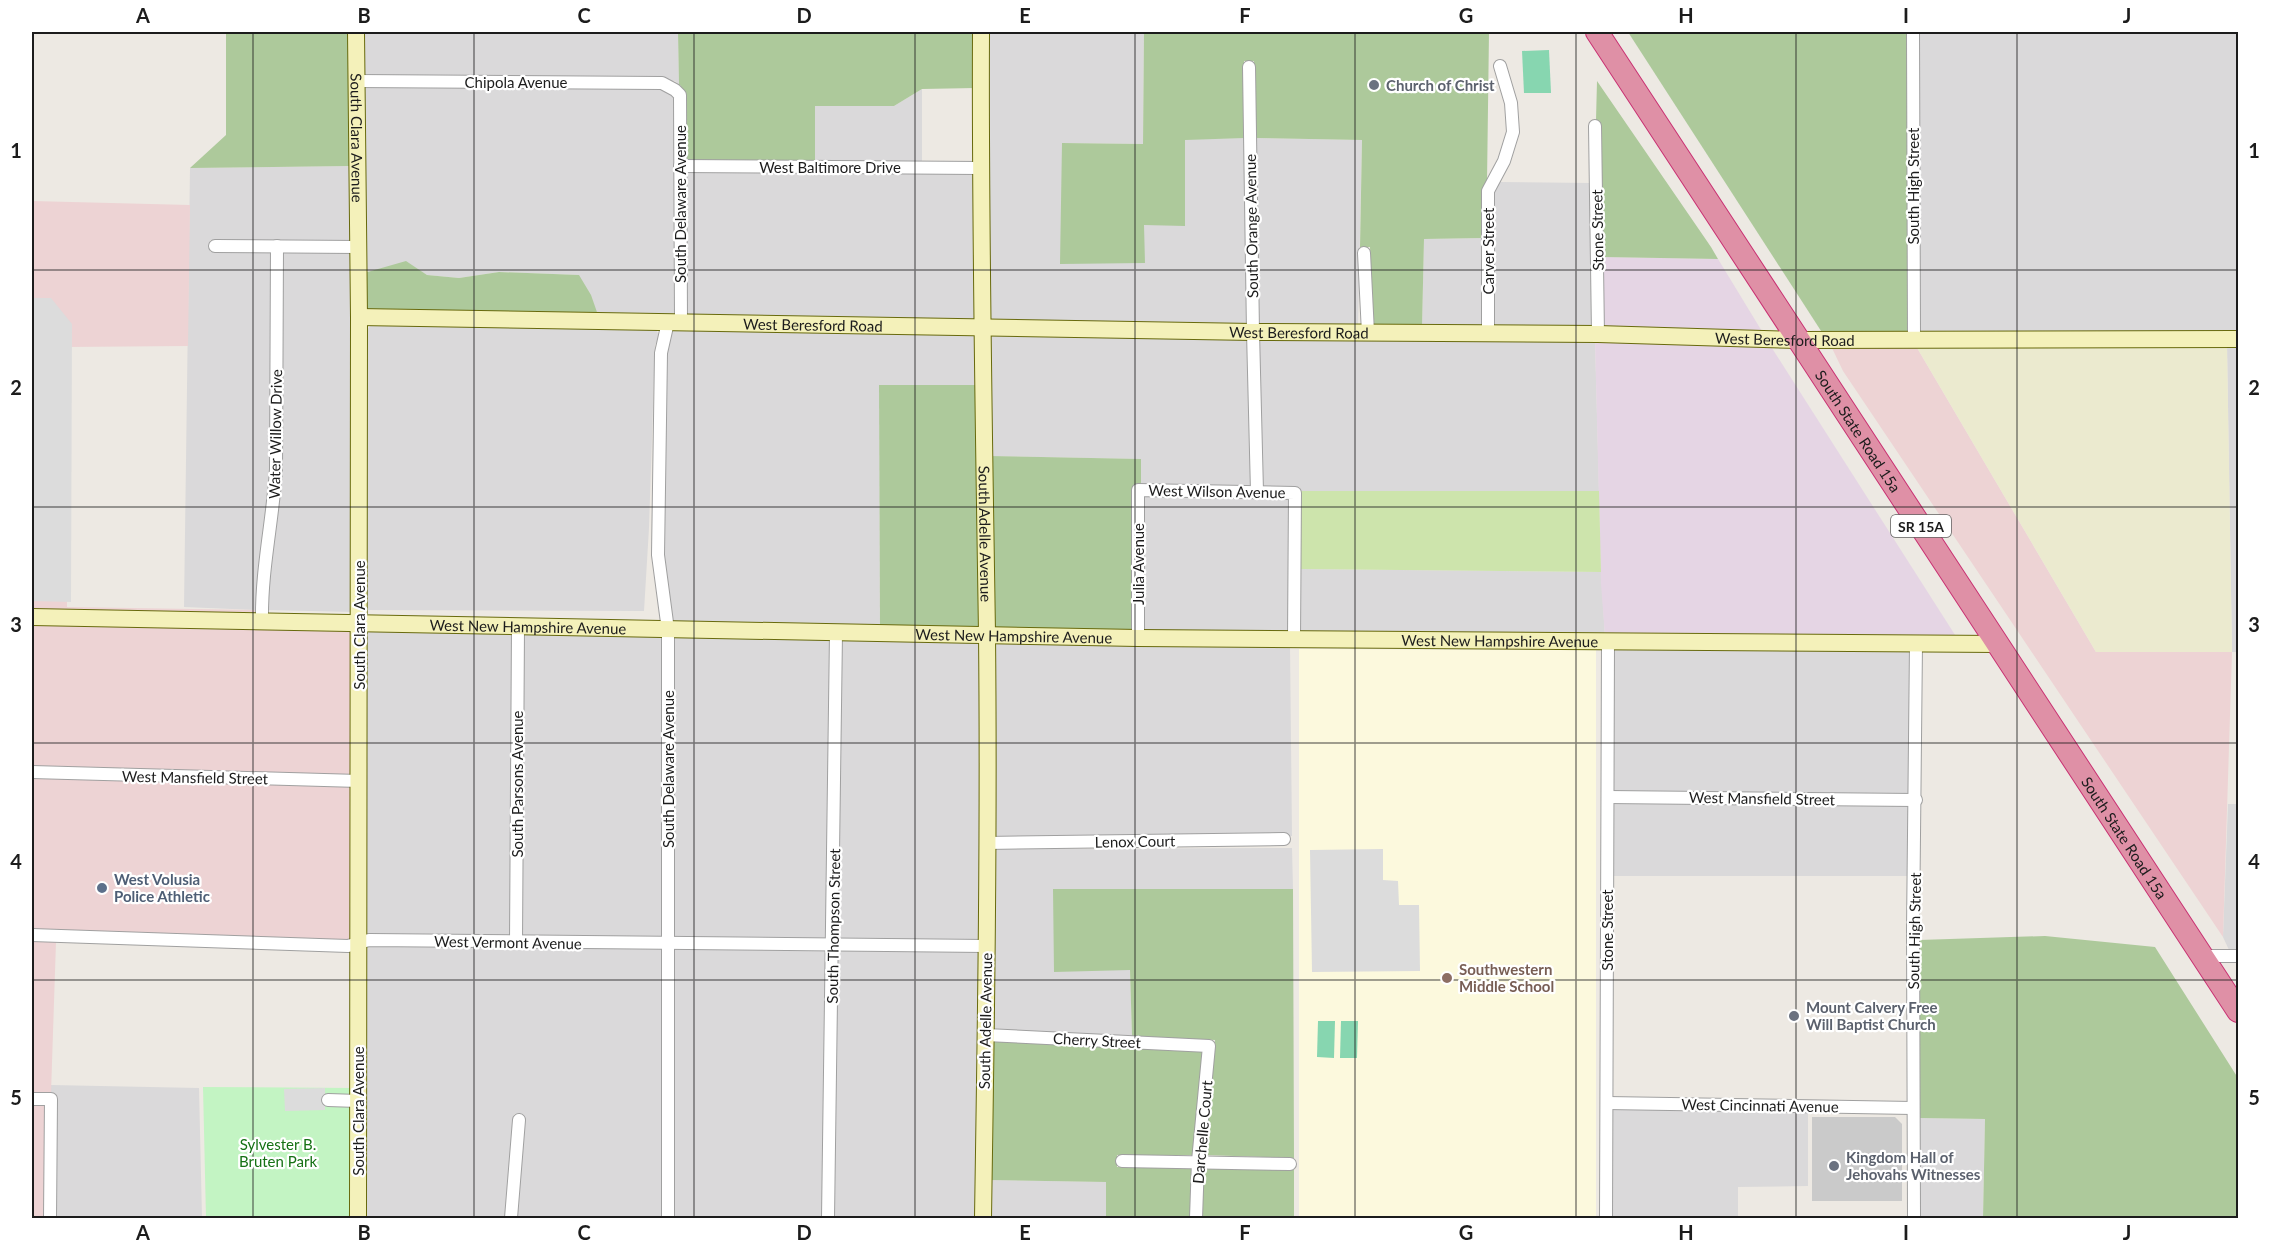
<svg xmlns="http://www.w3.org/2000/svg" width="2270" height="1250" viewBox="0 0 2270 1250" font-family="Lato,sans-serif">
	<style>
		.residential { fill: #dad9da }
		.commercial { fill: #edd3d4 }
		.industrial { fill: #e5d5e4 }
		.education { fill: #fcf9dd }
		.religious { fill: #cacaca }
		.farmland { fill: #ebeacf }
		.grass { fill: #cde4ac }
		.forest { fill: #adc99b }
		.park { fill: #c3f4c3 }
		.pitch { fill: #87d6b0 }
		.parking { fill: #dcdcdc }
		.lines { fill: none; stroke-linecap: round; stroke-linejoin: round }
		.street-casing { stroke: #a0a0a0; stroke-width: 14 }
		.secondary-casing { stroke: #686a0d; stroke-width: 18 }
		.highway-casing { stroke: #c93273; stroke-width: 24 }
		.street { stroke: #fff; stroke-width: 12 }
		.secondary { stroke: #f4f1ba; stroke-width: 16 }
		.highway { stroke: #df90a6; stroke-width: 22 }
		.grid { fill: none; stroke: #1c1c1c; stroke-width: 1.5; stroke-opacity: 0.55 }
		.worship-dot { fill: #6b7280; stroke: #fff; stroke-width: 2 }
		.service-dot { fill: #5c6f8a; stroke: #fff; stroke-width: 2 }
		.education-dot { fill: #8d6e63; stroke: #fff; stroke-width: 2 }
		.labels { text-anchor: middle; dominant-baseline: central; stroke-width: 4.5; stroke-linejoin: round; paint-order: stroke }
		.shield { fill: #fff; stroke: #606060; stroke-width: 1.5 }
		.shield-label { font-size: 14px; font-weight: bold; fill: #1c1c1c }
		.street-label { font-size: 15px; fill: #1c1c1c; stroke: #fff }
		.worship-label { font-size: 15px; font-weight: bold; fill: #5b616d; stroke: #fff; text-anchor: start }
		.service-label { font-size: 15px; font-weight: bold; fill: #4e5e75; stroke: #fff; text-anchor: start }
		.education-label { font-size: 15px; font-weight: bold; fill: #785e54; stroke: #fff; text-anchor: start }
		.park-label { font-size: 15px; fill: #157114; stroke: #fff }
		.neatline { fill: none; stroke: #1c1c1c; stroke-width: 2 }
		.grid-label { font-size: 20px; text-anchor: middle; font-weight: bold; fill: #1c1c1c }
	</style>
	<rect width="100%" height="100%" fill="#ede9e3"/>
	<g class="residential">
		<path d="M 361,32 L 678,32 L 679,85 L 675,81 L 362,75 Z"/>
		<path d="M 986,32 L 1144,32 L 1143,144 L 1062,143 L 1144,225 L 1185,225 L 1185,139 L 1245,138 L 1247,326 L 987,322 Z"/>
		<path d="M 1918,32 L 2238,32 L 2238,333 L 1919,334 Z"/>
		<path d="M 362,87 L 661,89 L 672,95 L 675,98 L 676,316 L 598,315 L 578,275 L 499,272 L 459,278 L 427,275 L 406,262 L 364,273 Z"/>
		<path d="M 922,89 L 922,161 L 815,161 L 815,106 L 894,106 Z"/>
		<path d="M 1255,138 L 1362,140 L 1358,327 L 1258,327 Z"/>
		<path d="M 352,166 L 353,241 L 210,240 L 210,252 L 272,252 L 271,469 L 257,586 L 257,610 L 184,607 L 190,168 Z"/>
		<path d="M 685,172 L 975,174 L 976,322 L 686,316 Z"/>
		<path d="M 1500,182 L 1591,183 L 1593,328 L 1493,329 L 1493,193 Z"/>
		<path d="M 1483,238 L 1482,329 L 1422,328 L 1424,239 Z"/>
		<path d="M 282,252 L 353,253 L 354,612 L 267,610 L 267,587 L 279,504 L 281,469 Z"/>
		<path d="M 373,323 L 650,328 L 656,330 L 660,336 L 655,345 L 649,528 L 644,611 L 364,610 L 364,333 Z"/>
		<path d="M 672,327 L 976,334 L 977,385 L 879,385 L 880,628 L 673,624 L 663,555 L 666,354 Z"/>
		<path d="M 987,334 L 1248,338 L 1252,486 L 1141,484 L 1140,459 L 989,456 Z"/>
		<path d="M 1258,339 L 1595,340 L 1599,491 L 1300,491 L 1300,487 L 1263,486 Z"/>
		<path d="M 2227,345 L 2238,345 L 2238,652 L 2232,652 Z"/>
		<path d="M 1144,496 L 1290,499 L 1289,634 L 1143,632 Z"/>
		<path d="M 1300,569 L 1601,572 L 1605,636 L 1299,634 Z"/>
		<path d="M 364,630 L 512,633 L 511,936 L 364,935 Z"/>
		<path d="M 523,633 L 663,635 L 663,938 L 521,936 Z"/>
		<path d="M 673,636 L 830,639 L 828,939 L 674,938 Z"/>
		<path d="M 841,639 L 981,642 L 981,940 L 838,939 Z"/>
		<path d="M 992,642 L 1290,646 L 1292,836 L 992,837 Z"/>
		<path d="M 1613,648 L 1911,649 L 1911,794 L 1613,791 Z"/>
		<path d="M 1613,803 L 1911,806 L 1909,876 L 1612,876 Z"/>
		<path d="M 2228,804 L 2238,804 L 2238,950 L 2229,950 L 2223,937 Z"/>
		<path d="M 1292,848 L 1293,889 L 1053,889 L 1130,970 L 1132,1036 L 991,1029 L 991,849 Z"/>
		<path d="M 370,946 L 663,949 L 663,1218 L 516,1218 L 524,1115 L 514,1114 L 506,1218 L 363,1218 L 364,948 Z"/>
		<path d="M 674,949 L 828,951 L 823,1218 L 673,1218 Z"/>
		<path d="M 838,951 L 981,952 L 978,1218 L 833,1218 Z"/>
		<path d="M 51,1085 L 199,1088 L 202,1218 L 55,1218 L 56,1094 L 51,1093 Z"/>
		<path d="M 1612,1109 L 1808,1112 L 1808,1186 L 1738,1187 L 1738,1218 L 1612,1218 Z"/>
		<path d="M 1919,1118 L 1985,1119 L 1983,1218 L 1919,1218 Z"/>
		<path d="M 989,1180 L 1107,1182 L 1106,1218 L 988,1218 Z"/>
	</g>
	<g class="commercial">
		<path d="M 32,201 L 190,205 L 188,346 L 66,347 L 67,607 L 257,610 L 257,616 L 32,611 Z"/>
		<path d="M 1831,346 L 1916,346 L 2096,652 L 2232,652 L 2223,937 L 1843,371 Z"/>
		<path d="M 32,623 L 354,629 L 354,775 L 32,766 Z"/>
		<path d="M 32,778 L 354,787 L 353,938 L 348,940 L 32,929 Z"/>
		<path d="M 32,941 L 56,942 L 51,1093 L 32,1093 Z"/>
		<path d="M 32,1105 L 46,1105 L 45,1218 L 32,1218 Z"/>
	</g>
	<g class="industrial">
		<path d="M 1602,257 L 1718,259 L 1763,333 L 1604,328 Z"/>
		<path d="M 1595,340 L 1770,345 L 1957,638 L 1605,636 L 1601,584 Z"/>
	</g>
	<path class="education" d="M 1299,649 L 1596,650 L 1596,1218 L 1299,1218 Z"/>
	<path class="religious" d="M 1812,1117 L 1895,1117 L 1902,1124 L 1902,1201 L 1812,1201 Z"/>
	<path class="farmland" d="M 2227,345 L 2232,652 L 2096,652 L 1916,346 Z"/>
	<path class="grass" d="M 1300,491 L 1599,491 L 1601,572 L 1300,569 Z"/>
	<g class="forest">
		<path d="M 226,32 L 348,32 L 350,166 L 190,168 L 226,135 Z"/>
		<path d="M 678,32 L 976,32 L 975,88 L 922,89 L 894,106 L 815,106 L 815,161 L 685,160 L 681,86 L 679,85 Z"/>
		<path d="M 1144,32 L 1489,32 L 1487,182 L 1483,238 L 1424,239 L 1422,328 L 1373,327 L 1370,247 L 1360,247 L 1362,140 L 1255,138 L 1254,61 L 1244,61 L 1245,138 L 1185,140 L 1185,226 L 1144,225 L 1145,263 L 1060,264 L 1062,143 L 1143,144 Z"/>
		<path d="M 1628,32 L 1907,32 L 1909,334 L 1823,334 Z"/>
		<path d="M 1597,81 L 1711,247 L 1718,259 L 1602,257 L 1600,121 L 1596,120 Z"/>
		<path d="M 406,261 L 427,275 L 459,278 L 499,272 L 579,275 L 591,295 L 598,315 L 364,311 L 364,273 Z"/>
		<path d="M 879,385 L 977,385 L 981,630 L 880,628 Z"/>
		<path d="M 989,456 L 1141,459 L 1141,484 L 1133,485 L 1133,632 L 992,630 Z"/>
		<path d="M 1053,889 L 1293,889 L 1294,1158 L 1204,1155 L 1215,1040 L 1132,1036 L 1130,970 L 1054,972 Z"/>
		<path d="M 2045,936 L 2155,947 L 2238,1078 L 2238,1218 L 1983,1218 L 1985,1119 L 1919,1118 L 1919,940 Z"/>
		<path d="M 991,1041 L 1203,1051 L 1193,1155 L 1117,1155 L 1117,1167 L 1192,1167 L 1190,1218 L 1106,1218 L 1106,1182 L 989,1180 Z"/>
		<path d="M 1203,1167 L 1294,1170 L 1294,1218 L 1201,1218 Z"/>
	</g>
	<path class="park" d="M 203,1087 L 353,1088 L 353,1218 L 206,1218 Z"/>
	<g class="pitch">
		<path d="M 1549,50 L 1551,93 L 1524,93 L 1522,51 Z"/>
		<path d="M 1318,1021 L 1335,1021 L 1334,1058 L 1317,1057 Z"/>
		<path d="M 1341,1021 L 1358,1021 L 1357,1058 L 1340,1058 Z"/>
	</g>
	<g class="parking">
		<path d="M 32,298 L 51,298 L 72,324 L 71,602 L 32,601 Z"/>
		<path d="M 1383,849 L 1383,880 L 1398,881 L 1399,905 L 1419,905 L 1420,971 L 1312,972 L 1310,850 Z"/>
		<path d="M 325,1088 L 325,1110 L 285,1111 L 284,1089 Z"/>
	</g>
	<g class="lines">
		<defs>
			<g id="street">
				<path d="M 1913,32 L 1914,340"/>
				<path d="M 1249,67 L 1253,332 L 1257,492"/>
				<path d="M 356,81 L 662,83 L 675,90 L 680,95 L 681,321"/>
				<path d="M 1595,126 L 1598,334"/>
				<path d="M 680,166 L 981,168"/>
				<path d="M 215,246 L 358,247"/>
				<path d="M 1364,253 L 1368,333"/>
				<path d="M 1488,335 L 1488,191 L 1504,161 L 1513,132 L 1511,103 L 1500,66"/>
				<path d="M 262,622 C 261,570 273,520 276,469 L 277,246"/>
				<path d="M 1138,638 L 1138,490 L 1295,493 L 1294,640"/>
				<path d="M 32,772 L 359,781"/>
				<path d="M 1608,797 L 1916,800"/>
				<path d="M 986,843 L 1284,839"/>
				<path d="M 32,935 L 348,946 L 369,940 L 986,946"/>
				<path d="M 516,942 L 518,627"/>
				<path d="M 2202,956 L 2238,956"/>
				<path d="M 986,1035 L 1209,1046 L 1198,1161 L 1196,1218"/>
				<path d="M 32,1099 L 51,1099 L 50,1218"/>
				<path d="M 328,1100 L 358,1101"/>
				<path d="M 1607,1103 L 1913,1108"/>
				<path d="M 1122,1161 L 1290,1164"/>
				<path d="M 511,1218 L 519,1120"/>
				<path d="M 668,1218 L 668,630 L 658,555 L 661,353 L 668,322"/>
				<path d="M 828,1218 L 836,633"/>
				<path d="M 1606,1218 L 1608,642"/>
				<path d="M 1914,1218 L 1913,930 L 1916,644"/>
			</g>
			<g id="secondary">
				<path id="s1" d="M 356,32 L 359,317 L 358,1218"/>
				<path id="s2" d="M 981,32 C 980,232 984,433 987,634 C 989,829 986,1024 983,1218"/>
				<path id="s3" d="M 359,317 L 1253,332 L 1598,334 L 1799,340 L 2238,339"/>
				<path id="s4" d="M 32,617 L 1138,638 L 1998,644"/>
			</g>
			<g id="highway">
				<path id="s5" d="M 1597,32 L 2238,1011"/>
			</g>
		</defs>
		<use href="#street" class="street-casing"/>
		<use href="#secondary" class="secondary-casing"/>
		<use href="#highway" class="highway-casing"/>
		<use href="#street" class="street"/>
		<use href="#secondary" class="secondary"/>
		<use href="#highway" class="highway"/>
	</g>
	<path class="grid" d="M 253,32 L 253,1218M 474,32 L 474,1218M 694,32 L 694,1218M 915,32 L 915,1218M 1135,32 L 1135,1218M 1355,32 L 1355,1218M 1576,32 L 1576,1218M 1796,32 L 1796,1218M 2017,32 L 2017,1218M 32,270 L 2238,270M 32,507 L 2238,507M 32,743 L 2238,743M 32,980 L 2238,980"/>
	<g class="worship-dot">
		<circle cx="1374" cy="85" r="6"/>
		<circle cx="1794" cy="1016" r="6"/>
		<circle cx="1834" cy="1166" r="6"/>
	</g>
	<circle class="service-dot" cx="102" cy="888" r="6"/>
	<circle class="education-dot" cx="1447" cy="978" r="6"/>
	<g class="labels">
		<rect class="shield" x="1891" y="515" width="60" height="22" rx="4.5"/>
		<g class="shield-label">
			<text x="1921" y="526">SR 15A</text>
		</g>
		<g class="street-label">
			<text x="516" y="82">Chipola Avenue</text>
			<text stroke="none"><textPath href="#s1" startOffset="106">South Clara Avenue</textPath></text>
			<text x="830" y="167">West Baltimore Drive</text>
			<text transform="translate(1913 186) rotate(-90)">South High Street</text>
			<text transform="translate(680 204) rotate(-90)">South Delaware Avenue</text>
			<text transform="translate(1251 226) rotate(-91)">South Orange Avenue</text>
			<text transform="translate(1597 230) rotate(-91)">Stone Street</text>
			<text transform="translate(1488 251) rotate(-90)">Carver Street</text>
			<text stroke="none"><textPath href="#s3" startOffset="454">West Beresford Road</textPath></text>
			<text stroke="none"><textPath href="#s3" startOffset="940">West Beresford Road</textPath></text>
			<text stroke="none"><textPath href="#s3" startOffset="1426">West Beresford Road</textPath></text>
			<text stroke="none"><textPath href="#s5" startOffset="477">South State Road 15a</textPath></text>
			<text transform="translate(275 434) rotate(-89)">Water Willow Drive</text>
			<text transform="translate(1217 491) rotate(1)">West Wilson Avenue</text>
			<text stroke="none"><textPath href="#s2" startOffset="502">South Adelle Avenue</textPath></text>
			<text transform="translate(1138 564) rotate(-90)">Julia Avenue</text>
			<text transform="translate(359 625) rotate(-90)">South Clara Avenue</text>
			<text stroke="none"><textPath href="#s4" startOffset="496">West New Hampshire Avenue</textPath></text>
			<text stroke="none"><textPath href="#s4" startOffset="982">West New Hampshire Avenue</textPath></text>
			<text stroke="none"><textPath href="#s4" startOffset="1468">West New Hampshire Avenue</textPath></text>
			<text transform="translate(668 769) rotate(-90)">South Delaware Avenue</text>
			<text transform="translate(195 777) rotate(1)">West Mansfield Street</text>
			<text transform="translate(517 784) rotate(-90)">South Parsons Avenue</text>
			<text transform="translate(1762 798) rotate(1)">West Mansfield Street</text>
			<text stroke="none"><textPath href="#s5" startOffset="963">South State Road 15a</textPath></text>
			<text transform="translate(1135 841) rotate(-1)">Lenox Court</text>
			<text transform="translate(833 926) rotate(-89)">South Thompson Street</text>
			<text transform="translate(1607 930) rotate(-90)">Stone Street</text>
			<text transform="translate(1914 931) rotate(-89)">South High Street</text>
			<text transform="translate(508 942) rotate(1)">West Vermont Avenue</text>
			<text transform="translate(985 1021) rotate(-89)">South Adelle Avenue</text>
			<text transform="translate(1097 1040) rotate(3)">Cherry Street</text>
			<text transform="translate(1760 1105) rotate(1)">West Cincinnati Avenue</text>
			<text transform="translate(358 1111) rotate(-90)">South Clara Avenue</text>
			<text transform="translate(1202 1132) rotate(-85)">Darchelle Court</text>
		</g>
		<g class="worship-label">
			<text x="1386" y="85">Church of Christ</text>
			<text x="1806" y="1007">Mount Calvery Free<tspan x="1806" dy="17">Will Baptist Church</tspan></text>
			<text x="1846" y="1157">Kingdom Hall of<tspan x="1846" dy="17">Jehovahs Witnesses</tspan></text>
		</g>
		<g class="service-label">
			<text x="114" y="879">West Volusia<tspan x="114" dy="17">Police Athletic</tspan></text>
		</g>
		<g class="education-label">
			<text x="1459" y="969">Southwestern<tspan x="1459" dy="17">Middle School</tspan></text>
		</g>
		<g class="park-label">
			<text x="278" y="1144">Sylvester B.<tspan x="278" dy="17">Bruten Park</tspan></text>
		</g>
	</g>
	<rect width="2270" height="1250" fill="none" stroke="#ffffff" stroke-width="66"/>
	<rect x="33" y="33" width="2204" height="1184" class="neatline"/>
	<g class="grid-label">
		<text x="143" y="23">A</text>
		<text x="364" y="23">B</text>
		<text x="584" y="23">C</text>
		<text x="804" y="23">D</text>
		<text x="1025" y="23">E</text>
		<text x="1245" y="23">F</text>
		<text x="1466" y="23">G</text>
		<text x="1686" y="23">H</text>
		<text x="1906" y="23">I</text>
		<text x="2127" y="23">J</text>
		<text x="16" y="158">1</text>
		<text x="2254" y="158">1</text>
		<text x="16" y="395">2</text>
		<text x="2254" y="395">2</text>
		<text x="16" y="632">3</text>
		<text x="2254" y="632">3</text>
		<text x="16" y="869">4</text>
		<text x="2254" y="869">4</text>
		<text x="16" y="1105">5</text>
		<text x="2254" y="1105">5</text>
		<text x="143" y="1240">A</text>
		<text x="364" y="1240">B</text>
		<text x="584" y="1240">C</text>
		<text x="804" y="1240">D</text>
		<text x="1025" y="1240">E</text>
		<text x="1245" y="1240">F</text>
		<text x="1466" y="1240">G</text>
		<text x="1686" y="1240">H</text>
		<text x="1906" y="1240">I</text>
		<text x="2127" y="1240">J</text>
	</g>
</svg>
